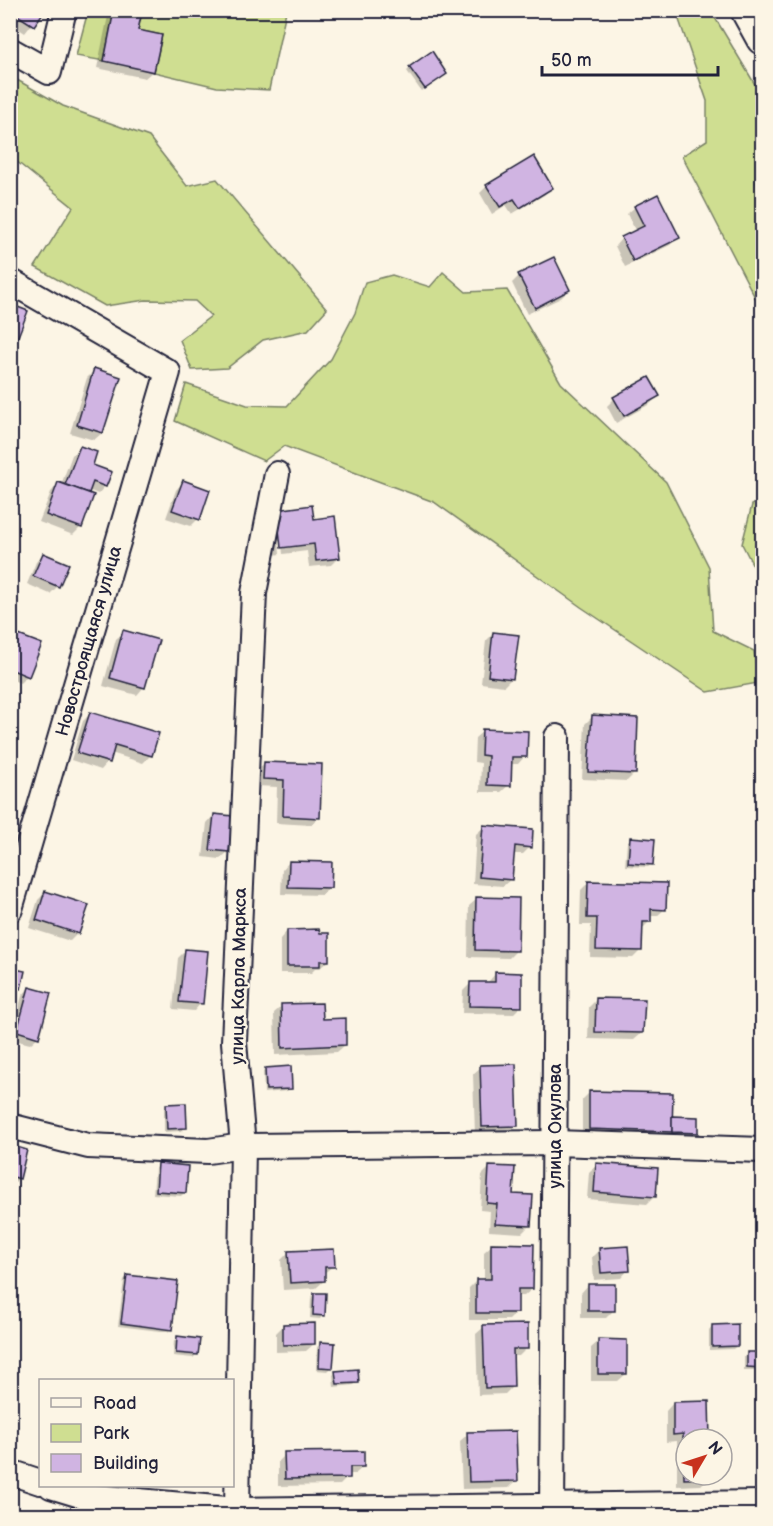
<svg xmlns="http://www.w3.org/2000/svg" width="773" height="1526" viewBox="0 0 773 1526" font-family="'Balsamiq Sans',sans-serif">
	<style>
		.green { fill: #cfde91; stroke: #788066; stroke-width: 1.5 }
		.shadow { fill: #0003 }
		.building { fill: #d0b4e2; stroke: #22223b; stroke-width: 1.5 }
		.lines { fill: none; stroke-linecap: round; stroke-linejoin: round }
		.minor-casing { stroke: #22223b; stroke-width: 28 }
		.major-casing { stroke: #22223b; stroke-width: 34 }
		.minor { stroke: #fcf5e5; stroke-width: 24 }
		.major { stroke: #fcf5e5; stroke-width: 30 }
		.labels { text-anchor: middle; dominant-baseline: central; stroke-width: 4.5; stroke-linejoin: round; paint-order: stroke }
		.street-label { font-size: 18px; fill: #22223b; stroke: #fcf5e5 }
	</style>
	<rect width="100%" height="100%" fill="#fcf5e5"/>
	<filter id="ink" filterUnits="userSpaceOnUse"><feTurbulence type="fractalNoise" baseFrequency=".0167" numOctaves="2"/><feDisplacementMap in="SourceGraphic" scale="12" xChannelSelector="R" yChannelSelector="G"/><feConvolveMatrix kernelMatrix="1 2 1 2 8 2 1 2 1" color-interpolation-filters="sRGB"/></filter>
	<g filter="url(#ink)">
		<g class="green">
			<path d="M 88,11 L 114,11 L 104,61 L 76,56 Z"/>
			<path d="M 135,11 L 286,11 L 269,90 L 217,87 L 154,72 L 162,35 L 138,30 L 142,12 Z"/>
			<path d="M 690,11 L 711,11 L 762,96 L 762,169 L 756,182 L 762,204 L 762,311 L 682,156 L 707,140 L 707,101 L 678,17 Z"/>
			<path d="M 10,76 L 63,106 L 149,137 L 187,186 L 217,179 L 327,309 L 308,330 L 263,340 L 227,368 L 192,370 L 180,340 L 211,316 L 195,301 L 146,300 L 105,306 L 35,267 L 73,207 L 11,157 Z"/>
			<path d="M 443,272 L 466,292 L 507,290 L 561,383 L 666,482 L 709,567 L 713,631 L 754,651 L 758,683 L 708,692 L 581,607 L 434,502 L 284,446 L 264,461 L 175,421 L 186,384 L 247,405 L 287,406 L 331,359 L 355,313 L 365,282 L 392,275 L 430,287 Z"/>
			<path d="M 762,500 L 762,583 L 742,544 L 752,505 Z"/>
		</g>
		<g class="shadow">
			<path d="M 15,10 L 43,10 L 25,33 L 10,23 L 10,17 Z"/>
			<path d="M 113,10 L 140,13 L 137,31 L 153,71 L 145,78 L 97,68 L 108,16 Z"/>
			<path d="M 410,68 L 442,77 L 421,91 L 407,71 Z"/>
			<path d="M 487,186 L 551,188 L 544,195 L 512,214 L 506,205 L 492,214 L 480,193 Z"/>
			<path d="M 635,207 L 678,237 L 670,245 L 625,267 L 615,246 L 622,238 L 636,232 L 627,214 Z"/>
			<path d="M 519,276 L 569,290 L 561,298 L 527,314 L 512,283 Z"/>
			<path d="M 95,370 L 102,433 L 94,440 L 70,433 L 87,378 Z"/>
			<path d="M 658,396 L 650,404 L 616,423 L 607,406 L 614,399 Z"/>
			<path d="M 80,447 L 105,486 L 98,494 L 88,490 L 81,527 L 73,535 L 39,522 L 51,492 L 58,484 L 61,485 L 72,455 Z"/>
			<path d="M 183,482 L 198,519 L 191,526 L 166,518 L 176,490 Z"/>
			<path d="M 311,507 L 313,520 L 334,518 L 339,557 L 331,565 L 309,567 L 307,551 L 283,554 L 279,515 L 276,515 L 280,554 L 274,555 L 270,519 L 277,511 Z"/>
			<path d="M 43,554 L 58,586 L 50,594 L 27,584 L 36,562 Z"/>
			<path d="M 124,632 L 144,687 L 137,695 L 103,686 L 116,639 Z"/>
			<path d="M 494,633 L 511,679 L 504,686 L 481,683 L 486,641 Z"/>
			<path d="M 16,635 L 27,676 L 20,683 L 10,679 L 10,641 Z"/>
			<path d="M 91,713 L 157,734 L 150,756 L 143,763 L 111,753 L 108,762 L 101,770 L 71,760 L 83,721 Z"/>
			<path d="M 592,717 L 634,774 L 627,781 L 582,779 L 585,724 Z"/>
			<path d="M 483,731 L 525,756 L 518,764 L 510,764 L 509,785 L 501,792 L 480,792 L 481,763 L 474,762 L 475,738 Z"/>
			<path d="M 264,763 L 320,766 L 318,817 L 311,825 L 276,823 L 277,787 L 256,786 L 257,771 Z"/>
			<path d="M 214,815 L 228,852 L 220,859 L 203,857 L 207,823 Z"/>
			<path d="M 484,827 L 530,847 L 523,854 L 513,854 L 511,879 L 503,886 L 473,884 L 476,834 Z"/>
			<path d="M 630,839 L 652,864 L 648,867 L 625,866 L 627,842 Z"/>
			<path d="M 289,862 L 330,887 L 322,895 L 281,894 L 282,870 Z"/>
			<path d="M 589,882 L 665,909 L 657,916 L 649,916 L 649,922 L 641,930 L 640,951 L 633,958 L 590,957 L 591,925 L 580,925 L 581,890 Z"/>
			<path d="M 46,892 L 78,933 L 70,941 L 29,928 L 38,900 Z"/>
			<path d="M 477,899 L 516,951 L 509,958 L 468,957 L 469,906 Z"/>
			<path d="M 287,931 L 328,961 L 320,968 L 316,968 L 311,973 L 280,973 L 280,939 Z"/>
			<path d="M 762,939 L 762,962 L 761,962 L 760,942 Z"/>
			<path d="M 185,951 L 201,1003 L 194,1011 L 173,1009 L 178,958 Z"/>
			<path d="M 10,969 L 19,988 L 16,991 L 10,990 Z"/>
			<path d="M 496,973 L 520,1007 L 513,1014 L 462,1013 L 463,991 L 471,983 L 488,984 L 489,981 Z"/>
			<path d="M 29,988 L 38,1037 L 30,1044 L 10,1039 L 22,996 Z"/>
			<path d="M 597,999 L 642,1033 L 634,1040 L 588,1039 L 589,1007 Z"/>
			<path d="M 282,1006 L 321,1020 L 345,1045 L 337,1052 L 275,1055 L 274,1013 Z"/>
			<path d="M 481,1067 L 517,1125 L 509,1133 L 475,1134 L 473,1074 Z"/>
			<path d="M 266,1069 L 291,1088 L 287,1091 L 264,1093 L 263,1072 Z"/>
			<path d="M 590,1092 L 696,1132 L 693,1135 L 667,1135 L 663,1139 L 582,1136 L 582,1100 Z"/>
			<path d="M 167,1105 L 185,1127 L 182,1131 L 164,1132 L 164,1109 Z"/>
			<path d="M 10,1147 L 19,1178 L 11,1186 L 10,1185 Z"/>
			<path d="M 159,1165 L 184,1193 L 181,1196 L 153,1194 L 155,1168 Z"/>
			<path d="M 597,1165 L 654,1197 L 647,1204 L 587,1199 L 589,1172 Z"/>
			<path d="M 490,1167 L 530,1225 L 522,1233 L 489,1231 L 490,1211 L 480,1210 L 482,1175 Z"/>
			<path d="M 492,1245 L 532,1289 L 524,1296 L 516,1296 L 516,1313 L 509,1320 L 469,1320 L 469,1288 L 477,1280 L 484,1280 L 484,1252 Z"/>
			<path d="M 600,1249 L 628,1270 L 621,1278 L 594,1280 L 592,1257 Z"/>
			<path d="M 289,1252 L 333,1266 L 323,1274 L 324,1281 L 316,1288 L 283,1290 L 281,1260 Z"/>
			<path d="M 127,1276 L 171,1329 L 168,1332 L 118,1326 L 124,1280 Z"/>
			<path d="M 588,1285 L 614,1310 L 606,1318 L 581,1318 L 581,1293 Z"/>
			<path d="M 314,1294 L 323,1315 L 320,1319 L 310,1318 L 311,1298 Z"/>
			<path d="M 284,1325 L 314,1344 L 306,1351 L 276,1352 L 276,1333 Z"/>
			<path d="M 712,1326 L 737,1346 L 733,1349 L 709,1350 L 709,1330 Z"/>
			<path d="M 484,1327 L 527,1348 L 519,1356 L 512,1356 L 512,1387 L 505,1394 L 478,1395 L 476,1334 Z"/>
			<path d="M 178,1338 L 197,1354 L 193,1358 L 173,1356 L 174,1341 Z"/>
			<path d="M 599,1341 L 626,1374 L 618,1381 L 591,1381 L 591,1348 Z"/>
			<path d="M 321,1344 L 332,1367 L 328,1371 L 316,1370 L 317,1347 Z"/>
			<path d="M 748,1353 L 762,1354 L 762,1370 L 744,1370 L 744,1357 Z"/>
			<path d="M 336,1372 L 358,1382 L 354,1385 L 334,1387 L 333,1375 Z"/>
			<path d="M 673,1403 L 708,1439 L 686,1439 L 686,1475 L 709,1475 L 709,1478 L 701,1485 L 677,1486 L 677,1441 L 666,1442 L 666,1411 Z"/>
			<path d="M 468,1434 L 517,1480 L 509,1488 L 462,1489 L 460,1441 Z"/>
			<path d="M 285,1454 L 363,1467 L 355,1474 L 348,1474 L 348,1477 L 340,1485 L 278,1486 L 278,1461 Z"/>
		</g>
		<g class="building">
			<path d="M 16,10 L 45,10 L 34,26 L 14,13 Z"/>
			<path d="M 114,10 L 142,12 L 138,30 L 162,35 L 154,72 L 104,61 Z"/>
			<path d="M 432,51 L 447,74 L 425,89 L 409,67 Z"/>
			<path d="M 534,156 L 553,188 L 520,208 L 514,199 L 500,207 L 486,185 Z"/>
			<path d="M 658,194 L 680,238 L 633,261 L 621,237 L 644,226 L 634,206 Z"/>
			<path d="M 554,257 L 570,290 L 535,308 L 518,274 Z"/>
			<path d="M 10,304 L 28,311 L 10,357 Z"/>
			<path d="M 94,368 L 121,377 L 103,433 L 77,425 Z"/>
			<path d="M 649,377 L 660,396 L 624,416 L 613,397 Z"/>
			<path d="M 80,446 L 97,452 L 93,465 L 112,472 L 106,487 L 93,482 L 89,493 L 65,485 Z"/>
			<path d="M 183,480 L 210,490 L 200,520 L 172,510 Z"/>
			<path d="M 58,482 L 94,495 L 82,528 L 46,515 Z"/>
			<path d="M 312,505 L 314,519 L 335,516 L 340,558 L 316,561 L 314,544 L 281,548 L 277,510 Z"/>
			<path d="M 43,553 L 69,564 L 59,587 L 33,576 Z"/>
			<path d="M 123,630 L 159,640 L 145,688 L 110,678 Z"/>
			<path d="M 493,632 L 519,635 L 513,679 L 488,676 Z"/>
			<path d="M 16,634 L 42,644 L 29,677 L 10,669 L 10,646 Z"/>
			<path d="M 90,712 L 159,733 L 152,756 L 115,745 L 110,763 L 77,753 Z"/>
			<path d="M 592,715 L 638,718 L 636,774 L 588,772 Z"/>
			<path d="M 482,729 L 528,731 L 527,757 L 512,757 L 511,786 L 487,785 L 488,756 L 481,755 Z"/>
			<path d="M 264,762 L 322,764 L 320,818 L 283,816 L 284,780 L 263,779 Z"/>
			<path d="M 214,814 L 233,816 L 229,852 L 210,850 Z"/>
			<path d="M 483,825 L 533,829 L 532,848 L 515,846 L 512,880 L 479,877 Z"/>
			<path d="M 630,837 L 655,839 L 653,865 L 628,863 Z"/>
			<path d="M 289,861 L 332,862 L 331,888 L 288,887 Z"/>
			<path d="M 588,881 L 667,883 L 666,910 L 651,909 L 651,922 L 643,922 L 642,951 L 596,950 L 597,918 L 587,918 Z"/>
			<path d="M 45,891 L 89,905 L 79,934 L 36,920 Z"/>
			<path d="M 476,897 L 519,898 L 518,951 L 475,950 Z"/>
			<path d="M 319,929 L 320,933 L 329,933 L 329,961 L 320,961 L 320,966 L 287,966 L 287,930 Z"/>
			<path d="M 185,949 L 208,951 L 203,1004 L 179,1002 Z"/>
			<path d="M 10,968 L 25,971 L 21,989 L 10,986 Z"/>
			<path d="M 495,972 L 522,973 L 522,1007 L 469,1006 L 470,982 L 495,982 Z"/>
			<path d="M 29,987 L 51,993 L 39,1038 L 17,1031 Z"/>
			<path d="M 596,998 L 645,999 L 643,1033 L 595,1032 Z"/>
			<path d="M 322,1003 L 323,1019 L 346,1018 L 346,1045 L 282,1048 L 281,1004 Z"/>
			<path d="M 516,1064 L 518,1126 L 482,1127 L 480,1065 Z"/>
			<path d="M 291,1066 L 292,1089 L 266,1090 L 265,1068 Z"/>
			<path d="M 10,1078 L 15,1079 L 10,1097 Z"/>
			<path d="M 589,1091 L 673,1093 L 672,1132 L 589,1129 Z"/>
			<path d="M 186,1103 L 187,1128 L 167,1129 L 166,1104 Z"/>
			<path d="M 672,1116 L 698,1117 L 698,1133 L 672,1132 Z"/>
			<path d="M 10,1145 L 27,1150 L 20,1179 L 10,1176 Z"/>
			<path d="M 158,1163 L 188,1166 L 186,1193 L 156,1191 Z"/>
			<path d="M 596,1163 L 658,1168 L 656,1197 L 594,1192 Z"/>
			<path d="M 489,1166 L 515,1167 L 513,1194 L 533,1195 L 531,1226 L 495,1224 L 497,1204 L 487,1203 Z"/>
			<path d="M 491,1243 L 534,1244 L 533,1289 L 518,1289 L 518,1313 L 476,1313 L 476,1279 L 491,1279 Z"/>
			<path d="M 628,1246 L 630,1271 L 601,1273 L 599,1248 Z"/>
			<path d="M 334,1249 L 335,1267 L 325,1267 L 325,1281 L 290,1283 L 288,1251 Z"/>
			<path d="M 127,1275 L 178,1281 L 172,1330 L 121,1323 Z"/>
			<rect x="588" y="1284" width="27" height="27"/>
			<path d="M 314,1293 L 326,1293 L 325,1316 L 313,1315 Z"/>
			<path d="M 315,1323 L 315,1344 L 283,1345 L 283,1324 Z"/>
			<path d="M 528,1324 L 528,1349 L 513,1349 L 514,1387 L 485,1388 L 483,1325 Z"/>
			<path d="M 738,1324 L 738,1346 L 712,1347 L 712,1325 Z"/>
			<path d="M 177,1336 L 200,1339 L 198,1355 L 176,1353 Z"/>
			<path d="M 598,1339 L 627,1340 L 627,1374 L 598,1374 Z"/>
			<path d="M 320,1342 L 335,1343 L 333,1368 L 319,1367 Z"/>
			<path d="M 747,1352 L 762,1352 L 762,1368 L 747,1367 Z"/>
			<path d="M 358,1369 L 359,1383 L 337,1384 L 335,1371 Z"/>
			<path d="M 709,1401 L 710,1439 L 686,1439 L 686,1475 L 710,1475 L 711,1478 L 684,1479 L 683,1434 L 673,1435 L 673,1402 Z"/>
			<path d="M 516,1431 L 518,1481 L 469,1482 L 467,1432 Z"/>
			<path d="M 364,1451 L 364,1467 L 350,1467 L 350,1478 L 285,1479 L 284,1452 Z"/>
		</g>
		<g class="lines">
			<defs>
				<g id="minor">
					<path d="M 10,50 L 49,72 L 64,10"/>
					<path d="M 10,281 L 168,372 L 10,909"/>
					<path d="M 10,1126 L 88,1146 L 208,1151 L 243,1146 L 555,1143 L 762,1150"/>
					<path d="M 10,1472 L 40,1482"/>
					<path d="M 51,1486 L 84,1496 L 237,1510 L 762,1503"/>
					<path d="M 239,1516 L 237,1510 L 243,1146 L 234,1042 L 254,593 L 277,474"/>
					<path d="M 552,1516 L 557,737"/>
				</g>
				<path id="major" d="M 746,10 L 762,39"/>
			</defs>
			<use href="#minor" class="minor-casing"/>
			<use href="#major" class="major-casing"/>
			<use href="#minor" class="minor"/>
			<use href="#major" class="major"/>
		</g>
	</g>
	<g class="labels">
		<g class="street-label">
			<text transform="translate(89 641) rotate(-74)">Новостроящаяся улица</text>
			<text transform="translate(239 976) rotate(-89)">улица Карла Маркса</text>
			<text transform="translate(555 1126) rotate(-90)">улица Окулова</text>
		</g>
	</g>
	<rect width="773" height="1526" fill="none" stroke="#fcf5e5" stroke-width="36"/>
	<rect x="18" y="18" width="737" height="1490" fill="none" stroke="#22223b" stroke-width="2" filter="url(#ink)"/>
	<rect x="39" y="1379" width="195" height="108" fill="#fcf5e5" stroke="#a5a1a1" stroke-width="1.5"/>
	<rect x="51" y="1398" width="30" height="9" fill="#fcf5e5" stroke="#a5a1a1" stroke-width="1.5"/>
	<text x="93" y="1409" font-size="18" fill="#22223b">Road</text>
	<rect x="51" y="1424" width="30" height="18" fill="#cfde91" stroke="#a5a1a1" stroke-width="1.5"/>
	<text x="93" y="1439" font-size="18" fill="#22223b">Park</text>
	<rect x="51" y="1454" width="30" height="18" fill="#d0b4e2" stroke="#a5a1a1" stroke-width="1.5"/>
	<text x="93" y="1469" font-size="18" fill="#22223b">Building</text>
	<g transform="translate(704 1457) rotate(51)"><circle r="28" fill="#fcf5e5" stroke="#a5a1a1" stroke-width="1.5"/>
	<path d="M0-4.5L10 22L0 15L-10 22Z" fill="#c8321e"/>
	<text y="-9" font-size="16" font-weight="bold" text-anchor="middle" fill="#22223b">N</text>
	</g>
	<path d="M542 66v9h176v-9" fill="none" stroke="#22223b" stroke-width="3"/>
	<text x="551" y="66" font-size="18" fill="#22223b" stroke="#fcf5e5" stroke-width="4.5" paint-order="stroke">50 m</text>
</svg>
